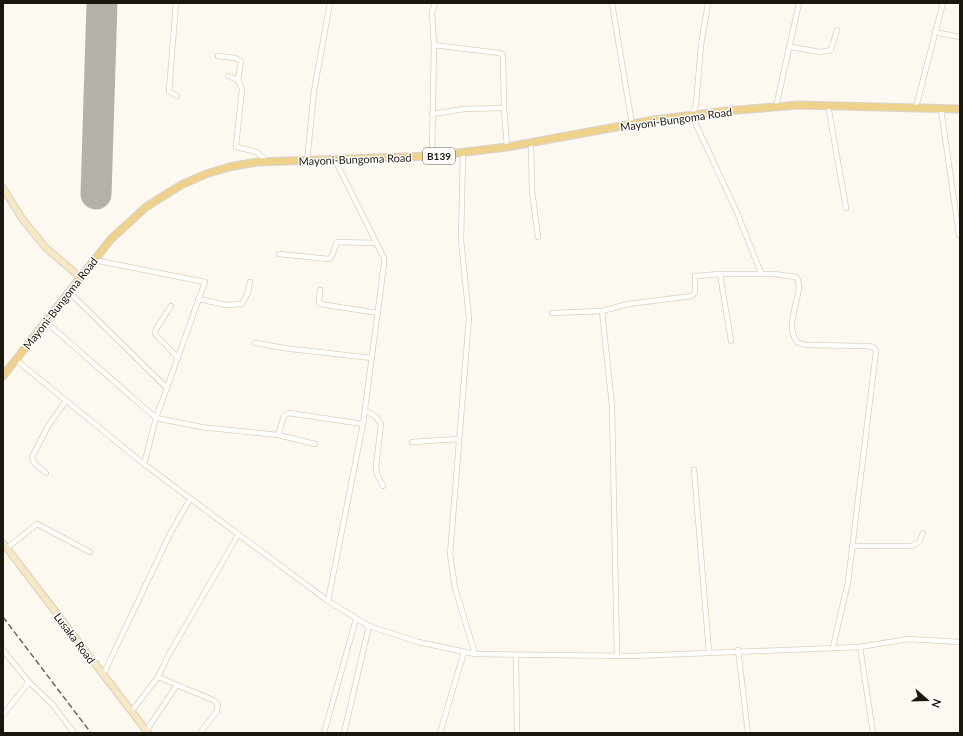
<svg xmlns="http://www.w3.org/2000/svg" width="963" height="736" viewBox="0 0 963 736" font-family="Lato,sans-serif">
	<style>
		.lines { fill: none; stroke-linecap: round; stroke-linejoin: round }
		.runway { stroke: #b6b1a8; stroke-width: 31 }
		.street-casing { stroke: #dcd1ba; stroke-width: 6 }
		.secondary-casing { stroke: #dcd1ba; stroke-width: 8 }
		.primary-casing { stroke: #d6d5d4; stroke-width: 9 }
		.street { stroke: #fff; stroke-width: 4.5 }
		.secondary { stroke: #f6e8c4; stroke-width: 6 }
		.primary { stroke: #eed18a; stroke-width: 7 }
		.rail { stroke: #6d6961; stroke-width: 1.5; stroke-dasharray: 6 3; stroke-linecap: butt }
		.labels { text-anchor: middle; dominant-baseline: central; stroke-width: 3; stroke-linejoin: round; paint-order: stroke }
		.shield { fill: #fff; stroke: #5f5d57; stroke-width: 1 }
		.shield-label { font-size: 10px; font-weight: bold; fill: #1b170f }
		.street-label { font-size: 11px; fill: #1b170f; stroke: #fff }
	</style>
	<rect width="100%" height="100%" fill="#fef9f0"/>
	<g class="lines">
		<path class="runway" d="M 96,194 L 102,3"/>
		<defs>
			<g id="street">
				<path d="M 176,3 L 169,91 L 177,96"/>
				<path d="M 435,3 L 432,12 L 434,45 L 499,53 L 503,55 L 504,108 L 507,147"/>
				<path d="M 612,3 L 632,124"/>
				<path d="M 708,3 L 701,45 L 696,105 L 692,116 L 736,210 L 761,273"/>
				<path d="M 934,32 L 960,37"/>
				<path d="M 790,47 L 821,52 L 831,50 L 837,30"/>
				<path d="M 218,56 L 235,58 L 241,61 L 238,80"/>
				<path d="M 228,76 L 238,80 L 242,89 L 236,147 L 257,152 L 266,161"/>
				<path d="M 828,105 L 846,208"/>
				<path d="M 776,107 L 799,3"/>
				<path d="M 916,107 L 943,3"/>
				<path d="M 941,109 L 959,235"/>
				<path d="M 432,114 L 464,109 L 504,108"/>
				<path d="M 531,143 L 532,191 L 538,237"/>
				<path d="M 463,153 L 461,240 L 469,318 L 450,554 L 455,588 L 475,654"/>
				<path d="M 432,156 L 434,45"/>
				<path d="M 307,161 L 314,91 L 330,3"/>
				<path d="M 279,254 L 329,259 L 332,256 L 337,242 L 376,243"/>
				<path d="M 94,260 L 205,282 L 156,418 L 144,464"/>
				<path d="M 720,274 L 774,274 L 796,277 C 807,289 782,323 797,342 L 805,345 L 867,346 L 873,347 L 876,351 L 848,582 L 833,647"/>
				<path d="M 320,290 L 319,301 L 320,304 L 378,313"/>
				<path d="M 69,292 L 167,388"/>
				<path d="M 198,299 L 227,305 L 242,304 L 248,292 L 250,282"/>
				<path d="M 171,306 L 156,329 L 155,334 L 178,358"/>
				<path d="M 602,311 L 612,406 L 617,655"/>
				<path d="M 552,313 L 602,311 L 628,304 L 692,296 L 695,292 L 695,276 L 720,274 L 731,341"/>
				<path d="M 45,321 L 156,418 L 201,427 L 278,435 L 315,444"/>
				<path d="M 255,343 L 291,349 L 372,358"/>
				<path d="M 16,360 L 144,464 L 328,601 L 369,626 L 418,642 L 475,654 L 633,656 L 860,647 L 908,639 L 960,642"/>
				<path d="M 365,410 L 376,417 L 381,424 L 376,466 L 377,474 L 383,486"/>
				<path d="M 278,435 L 284,416 L 289,413 L 363,424"/>
				<path d="M 412,442 L 458,439"/>
				<path d="M 694,470 L 709,652"/>
				<path d="M 46,473 L 34,463 L 32,457 L 48,426 L 66,401"/>
				<path d="M 852,546 L 912,546 L 919,542 L 923,533"/>
				<path d="M 7,548 L 37,524 L 90,552"/>
				<path d="M 328,601 L 363,424 L 384,264 L 384,258 L 335,160"/>
				<path d="M 860,647 L 873,733"/>
				<path d="M 3,650 L 29,682 L 53,705 L 74,733"/>
				<path d="M 738,650 L 748,733"/>
				<path d="M 516,655 L 517,733"/>
				<path d="M 103,675 L 170,534 L 190,499"/>
				<path d="M 158,677 L 213,700 L 218,704 L 217,711 L 200,733"/>
				<path d="M 132,711 L 158,677 L 168,656 L 238,535"/>
				<path d="M 3,715 L 29,682"/>
				<path d="M 146,731 L 177,685"/>
				<path d="M 324,733 L 356,619"/>
				<path d="M 344,733 L 369,626"/>
				<path d="M 440,733 L 464,652"/>
			</g>
			<g id="secondary">
				<path d="M 3,188 L 23,220 L 46,248 L 80,277"/>
				<path d="M 3,543 L 148,733"/>
			</g>
			<path id="primary" d="M 3,376 L 111,239 L 146,207 L 181,185 L 206,174 L 229,167 L 257,162 L 432,156 L 507,147 L 654,120 L 726,111 L 799,105 L 960,109"/>
		</defs>
		<use href="#street" class="street-casing"/>
		<use href="#secondary" class="secondary-casing"/>
		<use href="#primary" class="primary-casing"/>
		<use href="#street" class="street"/>
		<use href="#secondary" class="secondary"/>
		<use href="#primary" class="primary"/>
		<path class="rail" d="M 3,617 L 91,733"/>
	</g>
	<g class="labels">
		<rect class="shield" x="423" y="148" width="32" height="16" rx="3"/>
		<g class="shield-label">
			<text x="439" y="156">B139</text>
		</g>
		<g class="street-label">
			<text transform="translate(676 119) rotate(-8)">Mayoni-Bungoma Road</text>
			<text transform="translate(355 159) rotate(-2)">Mayoni-Bungoma Road</text>
			<text transform="translate(60 303) rotate(-52)">Mayoni-Bungoma Road</text>
			<text transform="translate(75 638) rotate(53)">Lusaka Road</text>
		</g>
	</g>
	<rect width="963" height="736" fill="none" stroke="#1b170f" stroke-width="8"/>
	<g transform="translate(927 700) rotate(110)" stroke="#ffffff" stroke-width="3" paint-order="stroke">
	<path d="M0-3L7 15L0 10L-7 15Z" fill="#1b170f"/>
	<text y="-6" font-size="11" font-weight="bold" text-anchor="middle" fill="#1b170f">N</text>
	</g>
</svg>
